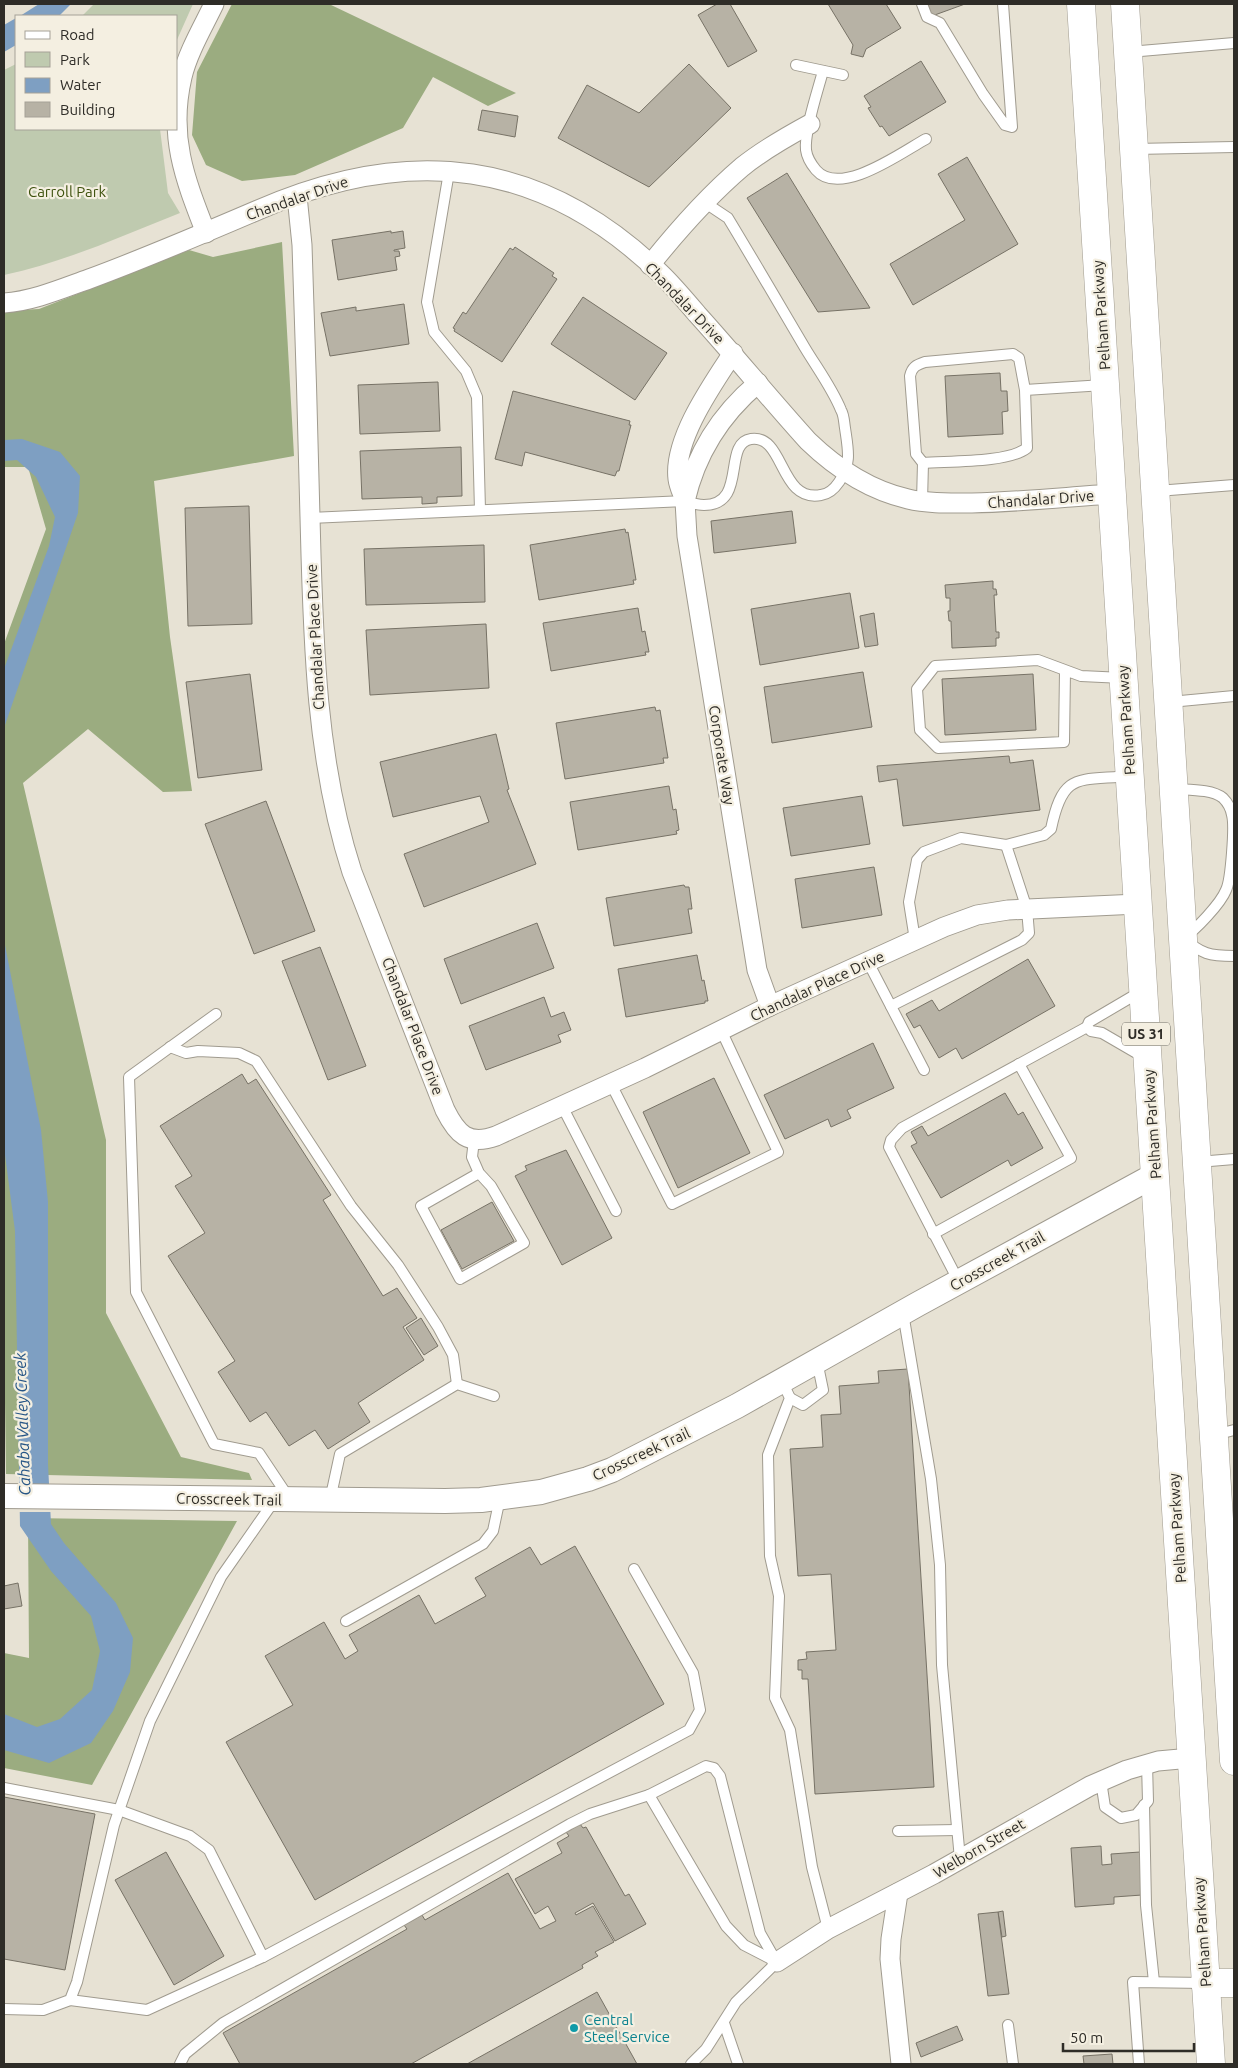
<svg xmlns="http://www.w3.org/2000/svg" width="1238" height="2068" viewBox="0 0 1238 2068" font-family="Ubuntu,sans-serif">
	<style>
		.green { fill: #bfcaaf }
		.forest { fill: #9bac80 }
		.water { fill: #7e9fc2 }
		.pier { fill: #e7e2d4 }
		.building { fill: #b7b2a5; stroke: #777266 }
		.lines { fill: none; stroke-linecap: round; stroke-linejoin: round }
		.service-casing { stroke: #a09b8f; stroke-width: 12 }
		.minor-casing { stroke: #a09b8f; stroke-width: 21 }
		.tertiary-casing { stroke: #a09b8f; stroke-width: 26 }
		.primary-casing { stroke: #a09b8f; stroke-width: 29 }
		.service { stroke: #fff; stroke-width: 10 }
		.minor { stroke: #fff; stroke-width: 19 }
		.tertiary { stroke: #fff; stroke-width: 24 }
		.primary { stroke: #fff; stroke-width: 28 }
		.culture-dot { fill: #0f9aa8; stroke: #f4efe1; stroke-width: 2 }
		.labels { text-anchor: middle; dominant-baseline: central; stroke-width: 4.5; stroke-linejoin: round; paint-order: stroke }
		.shield { fill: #f4efe1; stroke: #69665f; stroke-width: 1 }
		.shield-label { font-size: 14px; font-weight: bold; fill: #2e2c27 }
		.park-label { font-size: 15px; fill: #3e520e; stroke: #f4efe1 }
		.street-label { font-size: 15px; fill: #2e2c27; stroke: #f4efe1 }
		.culture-label { font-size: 15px; fill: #0d838f; stroke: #f4efe1; text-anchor: start }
		.water-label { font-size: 16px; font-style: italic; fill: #275686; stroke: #f4efe1 }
	</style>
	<rect width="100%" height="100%" fill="#e7e2d4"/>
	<g class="green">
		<path d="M 94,4 L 193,4 L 176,42 L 176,16 L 82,16 Z"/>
		<path d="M 16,64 L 16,129 L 160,129 L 168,193 L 180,213 C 122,236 65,262 4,275 L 4,70 Z"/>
	</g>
	<g class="forest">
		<path d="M 232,4 L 329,4 L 516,93 L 488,106 L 433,77 L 403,128 L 295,175 L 242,181 L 206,165 L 192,135 L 197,72 Z"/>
		<path d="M 282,242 L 294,456 L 154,481 L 170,637 L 192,791 L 163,792 L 88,729 L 23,783 L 106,1140 L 106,1313 L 181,1457 L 249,1473 L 252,1480 L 6,1474 L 4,1331 L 4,644 L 46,529 L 28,467 L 4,467 L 4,311 L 39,309 L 189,250 L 213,257 Z"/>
		<path d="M 28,1518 L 237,1521 L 92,1785 L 4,1768 L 4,1653 L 29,1658 Z"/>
	</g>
	<g class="water">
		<path d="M 39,4 L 71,4 L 59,16 L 20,16 Z"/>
		<path d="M 16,18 L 16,45 L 4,52 L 4,25 Z"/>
		<path d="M 22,439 L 60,452 L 80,476 L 78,513 L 4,728 L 4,669 L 49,546 L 55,517 L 36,477 L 17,460 L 4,461 L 4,440 Z"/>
		<path d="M 4,940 L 41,1130 L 48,1202 L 48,1464 L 51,1524 L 64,1543 L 116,1603 L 133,1638 L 130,1672 L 113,1711 L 91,1743 L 49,1763 L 4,1750 L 4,1714 L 37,1727 L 60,1719 L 92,1690 L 100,1651 L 91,1616 L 51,1571 L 20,1526 L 15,1231 L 4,1147 Z"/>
	</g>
	<path class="pier" d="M 17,1484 L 51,1484 L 53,1512 L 18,1512 Z"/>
	<g class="building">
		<path d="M 717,4 L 730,4 L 757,51 L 728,67 L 698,15 Z"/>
		<path d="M 828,4 L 886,4 L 901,28 L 866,49 L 863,57 L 851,54 L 853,45 Z"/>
		<path d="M 927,4 L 965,4 L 932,16 Z"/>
		<path d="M 921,61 L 946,102 L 889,136 L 882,126 L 880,127 L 868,108 L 871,107 L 864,96 Z"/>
		<path d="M 689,64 L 731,108 L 649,187 L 558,138 L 587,85 L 639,113 Z"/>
		<path d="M 482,110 L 518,116 L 515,137 L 478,130 Z"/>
		<path d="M 967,157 L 1018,244 L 913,305 L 890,264 L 965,220 L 938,174 Z"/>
		<path d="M 787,173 L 857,287 L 870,308 L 818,312 L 747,198 Z"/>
		<path d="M 391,231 L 391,233 L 403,231 L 405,248 L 394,250 L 394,251 L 399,251 L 400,256 L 395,257 L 397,270 L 338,280 L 332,240 Z"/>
		<path d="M 515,247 L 554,273 L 552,276 L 557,279 L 502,362 L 454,331 L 455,329 L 453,328 L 463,312 L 466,314 L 510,248 L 513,250 Z"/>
		<path d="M 583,297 L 667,353 L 635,400 L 551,344 Z"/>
		<path d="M 404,304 L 409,344 L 330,356 L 321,313 L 356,307 L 356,311 Z"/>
		<path d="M 1000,373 L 1001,391 L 1007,391 L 1008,411 L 1002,412 L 1003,434 L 948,437 L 945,376 Z"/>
		<path d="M 438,382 L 440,431 L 360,434 L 358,385 Z"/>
		<path d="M 513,391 L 630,421 L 629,425 L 631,425 L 619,471 L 617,471 L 615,476 L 525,452 L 522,466 L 495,459 Z"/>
		<path d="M 461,447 L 462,496 L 437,497 L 437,503 L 422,504 L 422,497 L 362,499 L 360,451 Z"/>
		<path d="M 249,506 L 252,624 L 188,626 L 185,508 Z"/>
		<path d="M 792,511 L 796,543 L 714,553 L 711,521 Z"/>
		<path d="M 625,529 L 626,533 L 628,532 L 636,580 L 633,580 L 634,584 L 539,600 L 530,545 Z"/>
		<path d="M 484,545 L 485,602 L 366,605 L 364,549 Z"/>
		<path d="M 993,581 L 993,589 L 996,589 L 997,595 L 994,595 L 996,632 L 999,632 L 999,638 L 996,638 L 996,646 L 952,648 L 951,621 L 949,621 L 948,611 L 950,611 L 950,598 L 946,598 L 945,585 Z"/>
		<path d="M 850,593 L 859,648 L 760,665 L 751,609 Z"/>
		<path d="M 638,608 L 642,632 L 645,631 L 649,652 L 645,652 L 646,655 L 551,671 L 543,623 Z"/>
		<path d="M 874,613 L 878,645 L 865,647 L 860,616 Z"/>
		<path d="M 486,624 L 489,688 L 370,695 L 366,630 Z"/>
		<path d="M 863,672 L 872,727 L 772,743 L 764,687 Z"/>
		<path d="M 250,674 L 262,770 L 198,778 L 186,682 Z"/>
		<path d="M 1033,674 L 1036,730 L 945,735 L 942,679 Z"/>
		<path d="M 655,707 L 656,711 L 660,710 L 668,758 L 663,758 L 664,763 L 565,779 L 556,723 Z"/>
		<path d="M 496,734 L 509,789 L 507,790 L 536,864 L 424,907 L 404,854 L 489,822 L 480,796 L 393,817 L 380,762 Z"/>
		<path d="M 1009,756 L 1010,763 L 1033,760 L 1040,810 L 903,826 L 897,779 L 879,782 L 877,766 Z"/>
		<path d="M 669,786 L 673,810 L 676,809 L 679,830 L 676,831 L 677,834 L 578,850 L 570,802 Z"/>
		<path d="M 862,796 L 870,844 L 791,856 L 783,808 Z"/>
		<path d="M 266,801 L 315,931 L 254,954 L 205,824 Z"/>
		<path d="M 874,867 L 882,915 L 802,928 L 795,879 Z"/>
		<path d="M 684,885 L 685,887 L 689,887 L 692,909 L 688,909 L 692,933 L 614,946 L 606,898 Z"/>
		<path d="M 537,923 L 554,968 L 461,1004 L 444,959 Z"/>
		<path d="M 320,947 L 366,1066 L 328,1080 L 282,961 Z"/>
		<path d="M 697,955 L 702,981 L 704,980 L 708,1001 L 705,1001 L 705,1003 L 626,1017 L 618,969 Z"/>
		<path d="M 1028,959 L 1055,1006 L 962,1059 L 956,1048 L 939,1058 L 920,1025 L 914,1028 L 906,1014 L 932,1000 L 939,1011 Z"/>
		<path d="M 544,997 L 551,1017 L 564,1012 L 571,1030 L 558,1035 L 561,1042 L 486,1070 L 469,1026 Z"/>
		<path d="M 873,1043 L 894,1088 L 847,1110 L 851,1118 L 831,1127 L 828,1119 L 785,1139 L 764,1095 Z"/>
		<path d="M 242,1074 L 248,1084 L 256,1079 L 331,1195 L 323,1200 L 383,1296 L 397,1288 L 417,1318 L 403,1327 L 424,1360 L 358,1403 L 370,1422 L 328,1449 L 315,1430 L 289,1446 L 266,1412 L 250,1422 L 218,1372 L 235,1361 L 168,1256 L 205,1233 L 175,1186 L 192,1176 L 160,1126 Z"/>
		<path d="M 714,1078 L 750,1153 L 678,1188 L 643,1112 Z"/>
		<path d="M 1005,1093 L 1018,1115 L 1023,1112 L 1043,1148 L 1011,1166 L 1008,1160 L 941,1198 L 911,1146 L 917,1143 L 911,1132 L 922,1126 L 928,1136 Z"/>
		<path d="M 566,1150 L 612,1238 L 562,1265 L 515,1176 L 527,1170 L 525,1166 Z"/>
		<path d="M 492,1202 L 514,1241 L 462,1269 L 441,1230 Z"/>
		<path d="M 421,1318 L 438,1346 L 424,1355 L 406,1328 Z"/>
		<path d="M 908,1369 L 934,1787 L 815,1794 L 808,1679 L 802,1679 L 802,1670 L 798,1670 L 798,1660 L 807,1659 L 806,1652 L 836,1650 L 831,1574 L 798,1576 L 790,1449 L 823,1447 L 821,1415 L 841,1414 L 839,1386 L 879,1383 L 878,1371 Z"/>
		<path d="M 575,1546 L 664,1704 L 315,1900 L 226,1742 L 293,1705 L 265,1656 L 324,1622 L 345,1659 L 358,1651 L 349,1635 L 419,1595 L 435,1624 L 486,1596 L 475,1578 L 530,1547 L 541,1565 Z"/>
		<path d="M 18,1583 L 22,1606 L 4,1609 L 4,1586 Z"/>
		<path d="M 4,1797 L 95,1814 L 65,1970 L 4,1959 Z"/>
		<path d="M 580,1824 L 583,1828 L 586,1827 L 625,1896 L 629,1894 L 646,1924 L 615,1941 L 593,1903 L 575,1913 L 576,1915 L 593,1906 L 614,1942 L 595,1952 L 598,1956 L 582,1965 L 583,1968 L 411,2064 L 240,2064 L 223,2033 L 407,1929 L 404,1925 L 422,1915 L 425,1920 L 508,1873 L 540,1929 L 556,1921 L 548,1906 L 535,1914 L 515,1879 L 562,1853 L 557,1843 L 569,1836 L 566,1832 Z"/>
		<path d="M 1101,1846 L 1102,1865 L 1112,1864 L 1111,1854 L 1140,1852 L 1142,1895 L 1114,1897 L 1114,1904 L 1075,1907 L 1071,1848 Z"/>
		<path d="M 166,1852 L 224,1956 L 174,1985 L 115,1880 Z"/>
		<path d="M 1003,1911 L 1006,1936 L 1002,1937 L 998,1912 Z"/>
		<path d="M 998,1912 L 1009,1994 L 988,1996 L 978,1914 Z"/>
		<path d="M 597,1992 L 637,2064 L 467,2064 Z"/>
		<path d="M 957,2026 L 963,2040 L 921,2057 L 916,2043 Z"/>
		<path d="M 1112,2054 L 1113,2064 L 1084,2064 L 1083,2056 Z"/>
	</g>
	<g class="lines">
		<defs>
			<g id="service">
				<path d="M 922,4 L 927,17 L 940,23 L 983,94 L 1005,125 L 1012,127 L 1003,4"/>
				<path d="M 1129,52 L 1234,43"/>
				<path d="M 796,65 L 843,75"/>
				<path d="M 823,71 C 818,90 804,131 806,150 C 807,158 811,164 816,170 C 840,198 902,152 926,139"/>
				<path d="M 1135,149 L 1234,147"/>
				<path d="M 449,172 L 427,302 L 434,332 L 466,371 L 477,397 L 480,510"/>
				<path d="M 1025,390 L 1019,358 L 1013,354 L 925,362 C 916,365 912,367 910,376 L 916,454 L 923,463 C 949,461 1008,463 1027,448 L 1025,390 L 1104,385"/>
				<path d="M 1157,491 L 1234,485"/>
				<path d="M 922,501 L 923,463"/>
				<path d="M 310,518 L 685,501 C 691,503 698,505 704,505 C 748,505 722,443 751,439 C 785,434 779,503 821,495 C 829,494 835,488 839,482 C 852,464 848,449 845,428 C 844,422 844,415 841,410 C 832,388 817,368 805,348 C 779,304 754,261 728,218 L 704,202"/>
				<path d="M 1065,671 L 1064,742 L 938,748 L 920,730 L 917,689 L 935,666 L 1038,660 L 1081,676 L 1123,678"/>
				<path d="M 1170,702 L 1234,696"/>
				<path d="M 1175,789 C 1189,790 1212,789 1223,798 C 1227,802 1231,809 1232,815 C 1235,826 1231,880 1226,890 C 1221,903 1195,931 1183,938 C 1202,954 1209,956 1234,956"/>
				<path d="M 915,940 L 909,902 L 917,860 L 924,852 L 961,838 L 1006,845 L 1044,835 L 1051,829 C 1063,771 1078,781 1129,776"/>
				<path d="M 868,962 L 924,1070"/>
				<path d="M 1140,992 L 1089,1022 L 1087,1027 L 1091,1031 L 1102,1033 L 1145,1058"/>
				<path d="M 891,1006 L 1022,940 L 1029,933 L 1027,909 L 1006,845"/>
				<path d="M 216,1014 L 129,1077 L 136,1292 L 214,1444 L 259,1453 L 289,1498"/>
				<path d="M 170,1047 L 186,1053 L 198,1051 L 239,1053 L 256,1061 L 351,1206 L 398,1265 L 438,1327 L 453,1355 L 457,1384"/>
				<path d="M 611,1084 L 672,1204 L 778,1152 L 721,1030"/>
				<path d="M 562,1106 L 616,1211"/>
				<path d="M 474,1140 L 472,1157 L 479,1173 L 421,1206 L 460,1279 L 524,1243 L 491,1186 L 479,1173"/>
				<path d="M 1198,1162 L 1234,1159"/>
				<path d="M 933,1234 L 1071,1158 L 1019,1064"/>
				<path d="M 959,1282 L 889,1147 L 891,1140 L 902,1128 L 1087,1027"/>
				<path d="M 903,1313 L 931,1479 L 940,1565 L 942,1665 L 960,1859"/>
				<path d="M 782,1381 L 790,1398 L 768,1455 L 770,1556 L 779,1596 L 775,1698 L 790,1730 L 812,1867 L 828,1929"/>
				<path d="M 790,1398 L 803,1405 L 823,1390 L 817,1361"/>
				<path d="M 1215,1435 L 1234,1430"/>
				<path d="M 330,1500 L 340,1454 L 457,1384 L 494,1396"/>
				<path d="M 346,1621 L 483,1544 L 493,1531 L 500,1498"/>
				<path d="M 1101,1781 L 1105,1807 L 1121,1818 L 1136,1815 L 1148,1801 L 1147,1764"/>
				<path d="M 4,1788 L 119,1810 L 190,1836 L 209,1850 L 263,1957"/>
				<path d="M 649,1795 L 706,1766 L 714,1768 L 720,1776 L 760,1933 L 776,1961"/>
				<path d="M 1144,1805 L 1146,1905 L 1154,1982"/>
				<path d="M 898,1831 L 957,1830"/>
				<path d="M 70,2000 L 147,2010 L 263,1957 L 689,1730 L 700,1710 L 693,1673 L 634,1569"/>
				<path d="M 4,2009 L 43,2010 L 70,2000 L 77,1982 L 114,1825 L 150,1721 L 221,1577 L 274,1501"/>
				<path d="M 724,2023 L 738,2064"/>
				<path d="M 1008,2025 L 1013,2064"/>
				<path d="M 180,2064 L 185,2054 L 223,2023 L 570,1824 L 590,1814 L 649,1795 L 726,1926 L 744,1945 L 777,1962"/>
				<path d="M 691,2064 L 706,2049 L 736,2002 L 777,1962"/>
				<path d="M 1139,2064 L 1133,1982 L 1205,1983"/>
			</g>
			<g id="minor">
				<path d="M 297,196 L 302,245 C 305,336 308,426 310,517 C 313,636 315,758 352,872 L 445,1110 C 457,1134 468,1146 496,1136 L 645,1068 L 770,1006 L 944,927 L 977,915 L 1008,910 L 1138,904"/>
				<path d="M 206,233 C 185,179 168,137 182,77 C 188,52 203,27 214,4"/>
				<path d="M 650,265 C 678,230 708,196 742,167 C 763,150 786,137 810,124"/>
				<path d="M 4,303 C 33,301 61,289 89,279 C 146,258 202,234 258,210 C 409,144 543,158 663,276 C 675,288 686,301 697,314 C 735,356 770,399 808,441 C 836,468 869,490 908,499 C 929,504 951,503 972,503 C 1019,502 1066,497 1112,494"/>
				<path d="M 733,353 C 712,385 673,440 678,479 C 679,487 683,494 685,501 C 696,453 720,415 758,383"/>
				<path d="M 685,501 L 687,536 L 757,970 L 770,1006"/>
				<path d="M 898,1893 L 891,1939 L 890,1959 L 901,2064"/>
				<path d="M 777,1962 L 828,1929 L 934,1874 L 1090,1786 L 1127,1770 L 1158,1761 L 1191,1758"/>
			</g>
			<path id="tertiary" d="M 4,1496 L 445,1501 L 481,1500 L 541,1492 L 588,1479 L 612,1470 L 737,1406 L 918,1304 L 1155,1175"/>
			<g id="primary">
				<path d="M 1081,4 L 1211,2064"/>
				<path d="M 1125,4 L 1234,1761"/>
				<path d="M 1205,1983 L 1234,1983"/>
			</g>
		</defs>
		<use href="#service" class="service-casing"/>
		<use href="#minor" class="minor-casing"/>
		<use href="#tertiary" class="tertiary-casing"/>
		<use href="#primary" class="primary-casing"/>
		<use href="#service" class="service"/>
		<use href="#minor" class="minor"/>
		<use href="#tertiary" class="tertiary"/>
		<use href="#primary" class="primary"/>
	</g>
	<circle class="culture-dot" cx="574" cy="2028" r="5"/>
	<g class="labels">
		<rect class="shield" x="1122" y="1022.5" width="48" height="23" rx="4"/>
		<g class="shield-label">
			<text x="1146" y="1034">US 31</text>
		</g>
		<g class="park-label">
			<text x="67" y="191">Carroll Park</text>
		</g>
		<g class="street-label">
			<text transform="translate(297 198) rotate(-19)">Chandalar Drive</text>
			<text transform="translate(685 303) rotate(46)">Chandalar Drive</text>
			<text transform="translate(1101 315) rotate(-94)">Pelham Parkway</text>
			<text transform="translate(1041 499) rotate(-4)">Chandalar Drive</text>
			<text transform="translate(315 637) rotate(-93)">Chandalar Place Drive</text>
			<text transform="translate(1126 720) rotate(-94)">Pelham Parkway</text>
			<text transform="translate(722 755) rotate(81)">Corporate Way</text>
			<text transform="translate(817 986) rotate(-25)">Chandalar Place Drive</text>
			<text transform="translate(413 1026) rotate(69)">Chandalar Place Drive</text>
			<text transform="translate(1152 1124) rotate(-94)">Pelham Parkway</text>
			<text transform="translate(997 1261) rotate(-29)">Crosscreek Trail</text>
			<text transform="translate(641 1454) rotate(-25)">Crosscreek Trail</text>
			<text transform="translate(229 1499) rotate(1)">Crosscreek Trail</text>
			<text transform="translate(1177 1528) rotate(-94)">Pelham Parkway</text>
			<text transform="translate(979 1848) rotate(-30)">Welborn Street</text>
			<text transform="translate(1202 1932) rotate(-94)">Pelham Parkway</text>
		</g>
		<g class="culture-label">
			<text x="584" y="2019">Central<tspan x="584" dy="17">Steel Service</tspan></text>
		</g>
		<g class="water-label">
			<text transform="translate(22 1424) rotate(-92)">Cahaba Valley Creek</text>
		</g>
	</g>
	<rect width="1238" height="2068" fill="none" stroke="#2e2c27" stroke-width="10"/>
	<rect x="15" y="15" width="162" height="115" fill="#f4efe1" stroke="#a5a197"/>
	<rect x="25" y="31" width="25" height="8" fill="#ffffff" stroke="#a5a197"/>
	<text x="60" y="40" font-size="15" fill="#2e2c27">Road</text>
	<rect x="25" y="52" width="25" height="15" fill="#bfcaaf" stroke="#a5a197"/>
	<text x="60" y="65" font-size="15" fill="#2e2c27">Park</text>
	<rect x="25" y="78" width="25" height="15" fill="#7e9fc2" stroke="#a5a197"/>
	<text x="60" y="90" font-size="15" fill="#2e2c27">Water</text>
	<rect x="25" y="102" width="25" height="15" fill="#b7b2a5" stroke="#a5a197"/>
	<text x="60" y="115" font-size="15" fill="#2e2c27">Building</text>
	<path d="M1063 2043v8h131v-8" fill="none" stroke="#2e2c27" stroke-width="2.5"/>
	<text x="1070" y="2043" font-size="15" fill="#2e2c27" stroke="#f4efe1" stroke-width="4" paint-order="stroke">50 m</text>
</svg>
